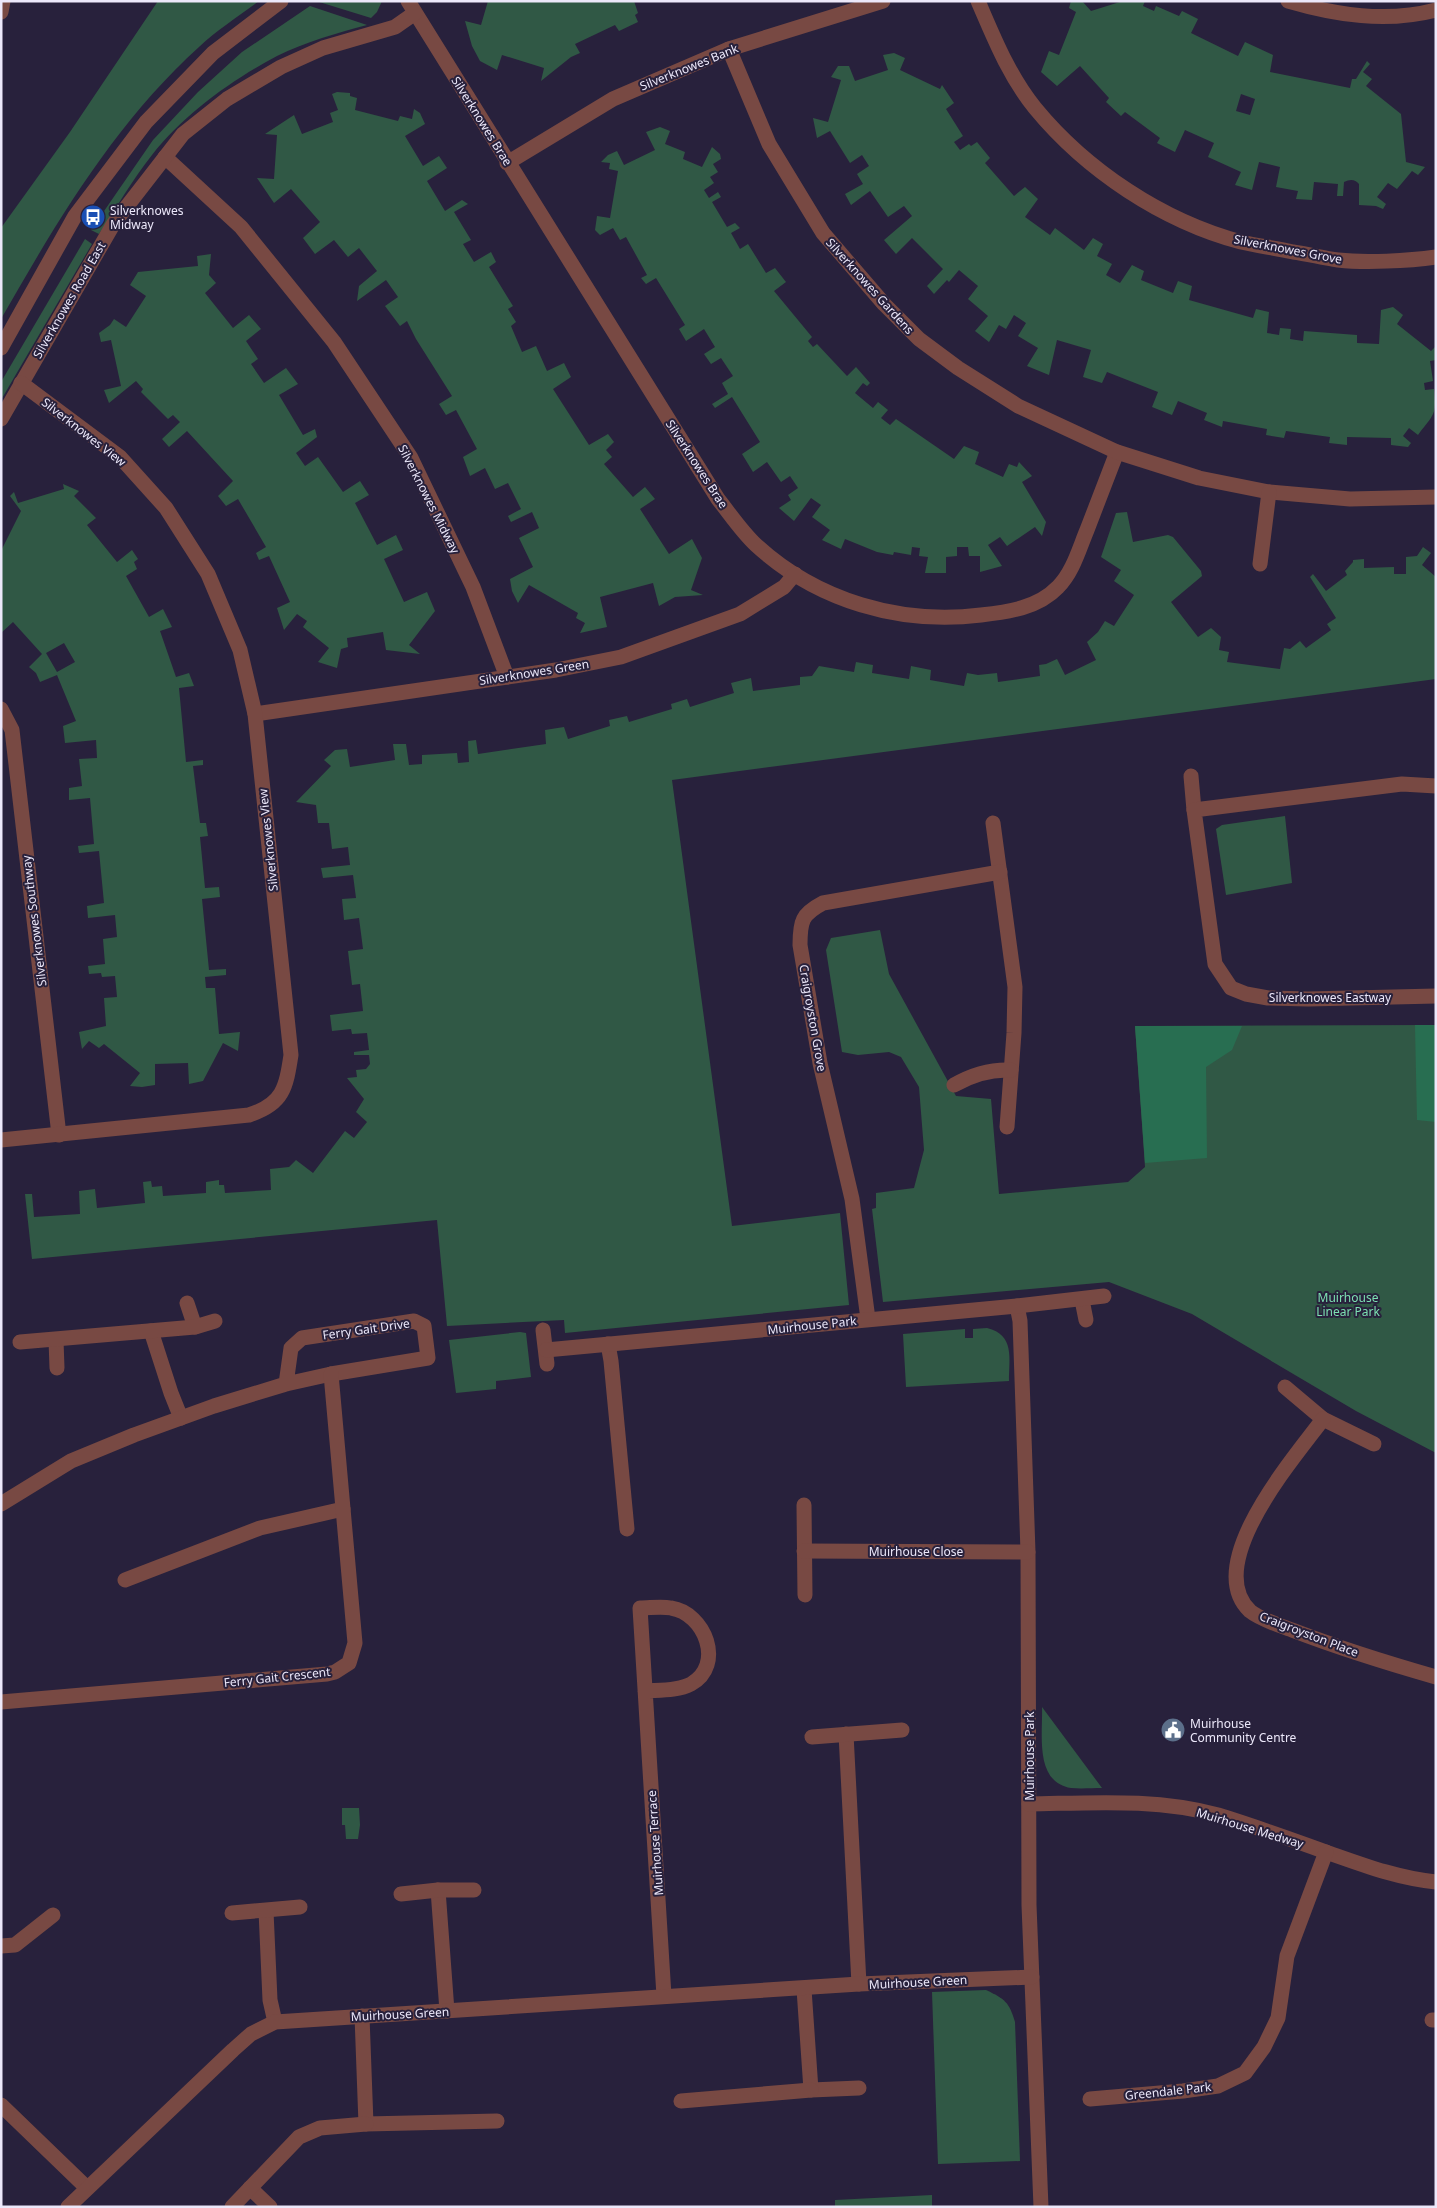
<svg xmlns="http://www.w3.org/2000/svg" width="1437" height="2208" viewBox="0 0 1437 2208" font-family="'Noto Sans',sans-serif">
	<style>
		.green { fill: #305845; fill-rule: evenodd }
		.forest { fill: #286e51 }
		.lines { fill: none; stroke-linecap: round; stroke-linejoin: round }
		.minor { stroke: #784943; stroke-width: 15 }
		.labels { text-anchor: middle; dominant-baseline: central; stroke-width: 4; stroke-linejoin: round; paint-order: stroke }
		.street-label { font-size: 12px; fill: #ece8fa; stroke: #28213c }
		.poi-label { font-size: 12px; fill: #ece8fa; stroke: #28213c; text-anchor: start }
		.park-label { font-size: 12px; fill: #7de1b2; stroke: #28213c }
	</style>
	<rect width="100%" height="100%" fill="#28213c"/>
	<g class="green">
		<path d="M 158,1 L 259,1 C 239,16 217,30 199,47 C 115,123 57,221 1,319 L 1,228 L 70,132 Z"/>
		<path d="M 316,1 L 382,1 L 377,12 L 371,18 Z"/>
		<path d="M 488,1 L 634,1 L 638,13 L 635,15 L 638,22 L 619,31 L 615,25 L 575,44 L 580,53 L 571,57 L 541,81 L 544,68 L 502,55 L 497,70 L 480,61 L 472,46 L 465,21 L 481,25 Z"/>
		<path d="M 1071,1 L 1082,1 L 1091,11 L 1123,1 L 1145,1 L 1143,6 L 1154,11 L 1156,6 L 1179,16 L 1182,11 L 1198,19 L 1191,33 L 1238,56 L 1245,42 L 1273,55 L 1270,72 L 1350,88 L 1352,79 L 1356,79 L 1367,61 L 1370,64 L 1363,72 L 1372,79 L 1366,86 L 1401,114 L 1406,162 L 1425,167 L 1418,175 L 1412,171 L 1397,189 L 1388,183 L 1377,197 L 1386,204 L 1383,209 L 1376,206 L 1359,205 L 1359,184 C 1355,179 1350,179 1344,182 L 1343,196 L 1337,196 L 1338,184 L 1314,182 L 1312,200 L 1296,199 L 1298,191 L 1276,187 L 1280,167 L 1259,162 L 1252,190 L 1235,185 L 1241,172 L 1208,157 L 1214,143 L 1185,130 L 1175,152 L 1157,143 L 1160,138 L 1125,112 L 1121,116 L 1106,102 L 1109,98 L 1080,66 L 1057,86 L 1041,72 L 1049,51 L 1059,55 L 1076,12 L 1069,8 ZM 1241,94 L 1255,99 L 1250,115 L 1236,111 Z"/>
		<path d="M 310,6 L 367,25 C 337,33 305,42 277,56 C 232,80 184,114 152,155 C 133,179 116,208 99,234 L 91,230 L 153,140 L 198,92 L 242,52 Z"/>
		<path d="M 894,53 L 905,58 L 900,70 L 940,89 L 942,85 L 954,103 L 946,109 L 963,136 L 954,142 L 960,150 L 969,144 L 971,146 L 977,142 L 990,158 L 985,163 L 1014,196 L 1025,187 L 1038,199 L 1025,217 L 1050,235 L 1055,228 L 1084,250 L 1093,238 L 1103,244 L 1097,256 L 1112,264 L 1106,275 L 1120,283 L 1132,265 L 1144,271 L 1141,280 L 1173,293 L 1178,281 L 1192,286 L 1189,300 L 1253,318 L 1256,309 L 1269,312 L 1267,333 L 1279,335 L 1280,328 L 1291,329 L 1290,339 L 1303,341 L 1304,331 L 1357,335 L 1357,343 L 1379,344 L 1381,310 L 1393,307 L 1403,315 L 1397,324 L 1431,351 L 1436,346 L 1436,360 L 1430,361 L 1433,381 L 1424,383 L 1425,390 L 1434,389 C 1437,415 1434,414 1418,435 L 1409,428 L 1403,436 L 1411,443 L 1408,447 L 1391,445 L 1391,438 L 1347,437 L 1347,445 L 1329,443 L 1330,437 L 1286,431 L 1284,438 L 1266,435 L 1267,429 L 1223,421 L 1222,427 L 1204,420 L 1207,413 L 1178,401 L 1172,415 L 1152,407 L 1158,392 L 1107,372 L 1102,383 L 1083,377 L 1091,350 L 1057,340 L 1049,375 L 1027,366 L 1038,348 L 1018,336 L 1026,323 L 1014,315 L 1006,329 L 999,325 L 989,342 L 975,331 L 988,316 L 968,299 L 978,286 L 959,270 L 949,282 L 947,280 L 934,294 L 927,286 L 943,269 L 912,238 L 896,254 L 884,240 L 912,216 L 904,206 L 888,217 L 870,191 L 851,205 L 845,194 L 863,184 L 857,174 L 869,166 L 862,155 L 850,163 L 830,131 L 817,138 L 813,118 L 828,122 L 841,80 L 831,77 L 838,66 L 849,66 L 855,81 L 888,70 L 883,55 Z"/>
		<path d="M 337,92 L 350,93 L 350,96 L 357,98 L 355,110 L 398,121 L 400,116 L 412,119 L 414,109 L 420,113 L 425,124 L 405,136 L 423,166 L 439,156 L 447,168 L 427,181 L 445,211 L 462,200 L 468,204 L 454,212 L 471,240 L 463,244 L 474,262 L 491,252 L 496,262 L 489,267 L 513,306 L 508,309 L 516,322 L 511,326 L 522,352 L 536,346 L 547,371 L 564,363 L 571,377 L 553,389 L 589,445 L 608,434 L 614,442 L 606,450 L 612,457 L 604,464 L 633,497 L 645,487 L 655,499 L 640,509 L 669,554 L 692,539 L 702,558 L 691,590 L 703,595 L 675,597 L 659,606 L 653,583 L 600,597 L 607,627 L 580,633 L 585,623 L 576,618 L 578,613 L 529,585 L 518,603 L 512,591 L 510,579 L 533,567 L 519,538 L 539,528 L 532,512 L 511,522 L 508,516 L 521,509 L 508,483 L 495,489 L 485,468 L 470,476 L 463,457 L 477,449 L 456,410 L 446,415 L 439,404 L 452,396 L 416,339 L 407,321 L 400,326 L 385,306 L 398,297 L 386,280 L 357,301 L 359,286 L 377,271 L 359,248 L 348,257 L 334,240 L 315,254 L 303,238 L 320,222 L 291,189 L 274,203 L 257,178 L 274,179 L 277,135 L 265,134 L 294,115 L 302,134 L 333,122 L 330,113 L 338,110 L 332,94 Z"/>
		<path d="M 660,127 L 670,131 L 665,144 L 685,152 L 683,159 L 702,167 L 712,147 L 720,154 L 721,159 L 713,164 L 718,172 L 710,177 L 714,183 L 704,190 L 709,198 L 718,192 L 721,197 L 712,202 L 727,227 L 735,223 L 740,228 L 731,233 L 740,249 L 748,244 L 766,273 L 775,268 L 786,282 L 774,291 L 812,337 L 808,341 L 813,347 L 817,344 L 847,376 L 856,367 L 870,383 L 867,386 L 863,383 L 855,393 L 873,408 L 878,402 L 888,410 L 881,418 L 890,425 L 896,419 L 954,459 L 964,446 L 979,452 L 975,464 L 1003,477 L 1009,464 L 1017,467 L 1019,462 L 1032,476 L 1022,482 L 1046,522 L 1042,536 L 1035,527 L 1007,546 L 1000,537 L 988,545 L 1002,566 L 980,572 L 980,556 L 969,556 L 968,547 L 957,547 L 957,556 L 946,557 L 946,573 L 925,573 L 928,557 L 919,556 L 920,548 L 912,547 L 911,555 L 894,552 L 893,555 L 877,552 L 845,539 L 841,549 L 822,540 L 830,530 L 812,517 L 821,505 L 811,498 L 794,521 L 779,508 L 791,500 L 788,495 L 798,488 L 790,476 L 781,482 L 767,462 L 753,472 L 742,454 L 760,442 L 732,397 L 715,408 L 712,404 L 728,394 L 722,383 L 733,376 L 721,358 L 711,364 L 704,354 L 715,347 L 704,329 L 686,341 L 679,329 L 685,325 L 656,278 L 646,284 L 641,278 L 647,275 L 626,237 L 620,240 L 613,228 L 600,235 L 595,230 L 597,216 L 610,218 L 618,171 L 609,169 L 610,163 L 601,162 L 608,155 L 617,151 L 624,165 L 655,150 L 646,132 Z"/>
		<path d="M 85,239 L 92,244 L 1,400 L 1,382 Z"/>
		<path d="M 211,254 L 209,275 L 216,283 L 205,293 L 233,328 L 249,315 L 261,329 L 246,341 L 258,359 L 251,364 L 264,383 L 286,368 L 298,384 L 279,395 L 303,435 L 315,429 L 317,437 L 296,453 L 305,466 L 318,457 L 343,492 L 360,481 L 369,495 L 355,503 L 377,545 L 396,535 L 403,550 L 384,559 L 404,602 L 427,592 L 435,611 L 409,645 L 420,654 L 386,650 L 383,632 L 347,638 L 348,647 L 341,649 L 337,668 L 318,662 L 329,648 L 303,627 L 307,621 L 297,614 L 284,630 L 277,608 L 290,602 L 269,556 L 259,560 L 256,553 L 266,547 L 238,499 L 226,506 L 218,496 L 233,481 L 187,431 L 169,447 L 162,439 L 180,422 L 173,415 L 168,419 L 141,392 L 143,389 L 136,381 L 109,403 L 104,390 L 121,386 L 111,340 L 101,342 L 99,333 L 110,325 L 114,319 L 126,327 L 146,296 L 130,285 L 138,272 L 198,266 L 197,256 Z"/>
		<path d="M 63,484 L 79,491 L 74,496 L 96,518 L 87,525 L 117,562 L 132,550 L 138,559 L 134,562 L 137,569 L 126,576 L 149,617 L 163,609 L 172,627 L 160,631 L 176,677 L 189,673 L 194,686 L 179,688 L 186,762 L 203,760 L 203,765 L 193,766 L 200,823 L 206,823 L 208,836 L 200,837 L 205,888 L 219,887 L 220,897 L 202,899 L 209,970 L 226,969 L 226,975 L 205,977 L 206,988 L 215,988 L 219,1034 L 240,1032 L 238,1051 L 223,1043 L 203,1081 L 189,1084 L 188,1063 L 155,1064 L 155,1085 L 142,1087 L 130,1086 L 140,1073 L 104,1044 L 99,1048 L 89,1041 L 82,1049 L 79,1032 L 106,1026 L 104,998 L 117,997 L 115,976 L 102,977 L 101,973 L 89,974 L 88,966 L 105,964 L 103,939 L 117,937 L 115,915 L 88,918 L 87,906 L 104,903 L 99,851 L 79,853 L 78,846 L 94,844 L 90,798 L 69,800 L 69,788 L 82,786 L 79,759 L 97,758 L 96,740 L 65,743 L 63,726 L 76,721 L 57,675 L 40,682 L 36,673 L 29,667 L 42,654 L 13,622 L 1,633 L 1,551 L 21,511 L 10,496 L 14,492 L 18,503 L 64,489 ZM 64,643 L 75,662 L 57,672 L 46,653 Z"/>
		<path d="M 1127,512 L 1133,542 L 1168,535 L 1173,537 L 1201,571 L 1202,576 L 1171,602 L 1198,637 L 1211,628 L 1221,637 L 1219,650 L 1229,652 L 1227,662 L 1280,669 L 1284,648 L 1290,649 L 1300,641 L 1306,648 L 1331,630 L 1327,624 L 1336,618 L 1310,577 L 1313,574 L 1326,591 L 1347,575 L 1345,571 L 1353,562 L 1353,560 L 1364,559 L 1364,568 L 1394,567 L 1394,574 L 1406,574 L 1406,557 L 1417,556 L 1423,547 L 1431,553 L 1422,565 L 1436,577 L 1436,679 L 672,780 L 732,1226 L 840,1213 L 849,1305 L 565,1333 L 564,1320 L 447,1326 L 437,1220 L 32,1259 L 25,1194 L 32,1194 L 34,1217 L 80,1214 L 79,1191 L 95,1189 L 97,1208 L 145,1203 L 143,1182 L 151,1181 L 152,1187 L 162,1186 L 163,1196 L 206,1193 L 206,1182 L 219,1180 L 219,1185 L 224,1185 L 225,1193 L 271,1190 L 270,1169 L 289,1167 L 296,1160 L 313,1173 L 345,1131 L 354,1138 L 367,1122 L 356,1112 L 364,1099 L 347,1078 L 357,1077 L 356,1070 L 366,1069 L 370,1064 L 369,1055 L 354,1055 L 354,1052 L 369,1050 L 367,1033 L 352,1034 L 351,1029 L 332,1031 L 330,1015 L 363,1011 L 360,984 L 352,985 L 348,951 L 363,949 L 359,918 L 344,920 L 342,899 L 356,898 L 353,875 L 323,878 L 321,868 L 350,865 L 348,847 L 332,849 L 329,823 L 318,823 L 316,805 L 296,802 L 331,766 L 324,760 L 335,750 L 347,749 L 350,767 L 395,760 L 393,744 L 406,744 L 409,765 L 422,764 L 422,755 L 457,753 L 458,763 L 469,762 L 468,741 L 476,740 L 478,754 L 546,744 L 545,730 L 564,727 L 568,739 L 610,726 L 609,720 L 627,716 L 629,722 L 672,709 L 671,704 L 687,699 L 690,707 L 734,693 L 731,683 L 751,678 L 753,691 L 800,685 L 800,677 L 812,676 L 819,666 L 854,672 L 856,662 L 873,665 L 872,673 L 909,679 L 911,666 L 931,670 L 930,680 L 964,686 L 967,673 L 978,675 L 997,673 L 998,682 L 1040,676 L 1039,665 L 1046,664 L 1057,659 L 1065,675 L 1096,660 L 1087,642 L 1098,632 L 1105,621 L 1114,626 L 1134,595 L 1114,581 L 1121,570 L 1101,557 L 1116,513 Z"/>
		<path d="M 1285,816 L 1292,883 L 1226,895 L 1216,829 L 1222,825 Z"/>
		<path d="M 880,930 L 889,974 L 956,1096 L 991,1099 L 999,1194 L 1128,1182 L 1145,1167 L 1135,1026 L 1436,1025 L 1436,1453 L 1356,1411 L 1192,1314 L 1109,1282 L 883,1302 L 872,1209 L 876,1208 L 876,1193 L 914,1188 L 924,1150 L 919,1087 L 901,1057 L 889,1052 L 858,1055 L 842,1052 L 826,950 L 831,938 Z"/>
		<path d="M 987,1328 C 1015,1335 1009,1358 1009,1381 L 906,1387 L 903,1334 L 965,1329 L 965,1338 L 973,1338 L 973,1329 Z"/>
		<path d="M 520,1332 L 526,1333 L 531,1377 L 496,1381 L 496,1389 L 456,1393 L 449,1340 Z"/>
		<path d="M 1042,1707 L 1102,1788 C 1092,1788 1081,1789 1071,1788 C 1034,1782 1043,1734 1042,1707 Z"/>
		<path d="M 342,1808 L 359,1808 L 360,1825 L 358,1839 L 346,1839 L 345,1825 L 342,1825 Z"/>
		<path d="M 986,1990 C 1005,1999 1009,2002 1015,2022 L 1020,2161 L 938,2164 L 932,1992 Z"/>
		<path d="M 932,2195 L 932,2207 L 835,2207 L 835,2200 Z"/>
	</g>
	<g class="forest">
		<path d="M 1415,1025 L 1436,1025 L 1436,1122 L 1417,1120 Z"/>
		<path d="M 1135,1026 L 1242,1026 L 1232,1050 L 1206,1067 L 1207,1158 L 1145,1163 Z"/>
	</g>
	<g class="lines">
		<g class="minor">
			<path d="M 408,1 L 718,499 C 730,514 742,532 756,545 C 817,601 900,625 981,615 C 1008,612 1038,608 1058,587 C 1073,572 1079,549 1087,530 C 1097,504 1107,478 1117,452"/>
			<path d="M 978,1 C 994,38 1009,76 1035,108 C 1086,170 1162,221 1241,242 C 1258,246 1276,248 1293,252 C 1308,254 1323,258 1338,260 C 1365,263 1408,261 1436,257"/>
			<path d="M 1288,1 C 1336,15 1386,23 1436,10"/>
			<path d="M 1,12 L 3,1"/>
			<path d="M 729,49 L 769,144 L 823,233 L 884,304 L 919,339 L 958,368 L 1018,406 L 1117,452 L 1199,478 L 1269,492 L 1350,499 L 1436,497"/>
			<path d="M 165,157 L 241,227 L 334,342 L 411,458 L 473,587 L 507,677"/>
			<path d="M 507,163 L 613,99 L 729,49 L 883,1"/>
			<path d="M 1,348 L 75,216 L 146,122 L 213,53 L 281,1"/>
			<path d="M 1,419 L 114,223 L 183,134 L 227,99 L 281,67 L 323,48 L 395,27 L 415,13"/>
			<path d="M 1260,564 L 1269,492"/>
			<path d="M 1,709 L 12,730 L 59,1135"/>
			<path d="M 255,714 L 556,670 L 621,657 L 740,614 L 784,587 L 795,574"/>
			<path d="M 1191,776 L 1194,810"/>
			<path d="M 1436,786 L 1402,784 L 1194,810 L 1215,964 L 1231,988 L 1246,994 L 1268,998 L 1308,999 L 1436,996"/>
			<path d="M 993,823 L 1015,987 L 1014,1033 L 1007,1127"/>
			<path d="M 954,1085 C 973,1074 990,1069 1011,1070"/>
			<path d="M 1,1140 L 249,1115 C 283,1104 286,1088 291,1055 L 255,714 L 240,650 L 208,574 L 166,508 L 120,457 L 21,383"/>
			<path d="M 1082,1300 L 1086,1320"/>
			<path d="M 187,1303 L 195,1327"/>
			<path d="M 1017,1306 L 1020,1321 L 1028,1552 L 1029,1905 L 1041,2207"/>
			<path d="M 868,1319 L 852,1199 L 820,1063 L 800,945 C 800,921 802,914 823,903 L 1000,872"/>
			<path d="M 543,1330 L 547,1364"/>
			<path d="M 151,1331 L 171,1393 L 181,1418"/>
			<path d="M 56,1340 L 57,1368"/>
			<path d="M 20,1342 L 195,1327 L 215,1321"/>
			<path d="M 608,1344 L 611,1361 L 627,1529"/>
			<path d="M 546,1350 L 1017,1306 L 1104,1296"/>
			<path d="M 1285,1387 L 1323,1419 L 1374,1444"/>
			<path d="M 1323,1419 C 1295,1457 1201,1564 1250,1611 C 1261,1620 1279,1625 1292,1630 C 1339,1648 1387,1663 1436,1677"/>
			<path d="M 1,1504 L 71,1461 L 134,1435 L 214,1406 L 286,1384 L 331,1374 L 428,1358 L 424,1326 L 414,1321 L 302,1338 L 291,1348 L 286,1384"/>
			<path d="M 804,1505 L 805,1595"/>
			<path d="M 804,1551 L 1028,1552"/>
			<path d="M 125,1580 L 260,1528 L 343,1509"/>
			<path d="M 645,1691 C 659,1690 678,1691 691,1684 C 725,1665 705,1613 671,1608 C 661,1606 650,1608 640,1608 L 664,1996"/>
			<path d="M 1,1702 L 327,1674 L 335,1672 L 349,1663 L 355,1643 L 331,1374"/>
			<path d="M 846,1734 L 859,1984"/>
			<path d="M 812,1737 L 902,1730"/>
			<path d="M 1029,1804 C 1092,1803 1156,1798 1218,1815 C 1254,1826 1290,1839 1326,1852 C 1363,1865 1397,1878 1436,1882"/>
			<path d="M 438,1890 L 447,2011"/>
			<path d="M 401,1894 L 438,1890 L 474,1890"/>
			<path d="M 266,1911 L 270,2000 L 275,2022"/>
			<path d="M 232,1913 L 300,1907"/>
			<path d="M 1,1946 L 15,1945 L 53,1915"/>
			<path d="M 804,1989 L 811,2090 L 859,2088"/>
			<path d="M 362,2016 L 366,2124 L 497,2121"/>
			<path d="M 1432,2020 L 1436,2020"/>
			<path d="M 1090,2099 L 1183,2091 L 1218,2086 L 1245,2073 L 1264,2047 L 1278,2018 L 1287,1956 L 1326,1852"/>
			<path d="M 681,2101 L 811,2090"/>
			<path d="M 1,2105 L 87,2188"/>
			<path d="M 250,2188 L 270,2207"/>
			<path d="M 68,2207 L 233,2050 L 251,2034 L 275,2022 L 859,1984 L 1032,1977"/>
			<path d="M 232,2207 L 299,2137 L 320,2128 L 366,2124"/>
		</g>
	</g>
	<defs>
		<symbol id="bus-disc" viewBox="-11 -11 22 22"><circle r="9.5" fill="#1a4fb4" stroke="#28213c"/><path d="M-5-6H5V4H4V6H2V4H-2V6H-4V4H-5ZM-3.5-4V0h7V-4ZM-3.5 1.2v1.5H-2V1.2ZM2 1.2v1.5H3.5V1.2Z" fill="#fff"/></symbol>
		<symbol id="civic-disc" viewBox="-11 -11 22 22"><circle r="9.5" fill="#5c6f8a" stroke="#28213c"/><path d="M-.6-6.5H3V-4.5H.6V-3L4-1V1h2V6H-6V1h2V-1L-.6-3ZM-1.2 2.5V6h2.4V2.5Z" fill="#fff"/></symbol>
	</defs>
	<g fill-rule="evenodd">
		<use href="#bus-disc" x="79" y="203" width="28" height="28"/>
		<use href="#civic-disc" x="1159" y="1716" width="28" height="28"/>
	</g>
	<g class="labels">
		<g class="street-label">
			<text transform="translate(689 67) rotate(-22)">Silverknowes Bank</text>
			<text transform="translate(482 121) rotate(58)">Silverknowes Brae</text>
			<text transform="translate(1288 249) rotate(11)">Silverknowes Grove</text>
			<text transform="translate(870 286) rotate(48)">Silverknowes Gardens</text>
			<text transform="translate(69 300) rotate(-60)">Silverknowes Road East</text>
			<text transform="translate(84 432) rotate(38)">Silverknowes View</text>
			<text transform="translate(697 464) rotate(57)">Silverknowes Brae</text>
			<text transform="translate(429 499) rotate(63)">Silverknowes Midway</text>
			<text transform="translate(534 672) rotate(-9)">Silverknowes Green</text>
			<text transform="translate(268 840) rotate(-96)">Silverknowes View</text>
			<text transform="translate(34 921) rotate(-97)">Silverknowes Southway</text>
			<text x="1330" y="997">Silverknowes Eastway</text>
			<text transform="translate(813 1018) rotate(80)">Craigroyston Grove</text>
			<text transform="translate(812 1325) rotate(-6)">Muirhouse Park</text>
			<text transform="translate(366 1329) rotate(-8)">Ferry Gait Drive</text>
			<text x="916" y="1551">Muirhouse Close</text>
			<text transform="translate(1309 1634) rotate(21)">Craigroyston Place</text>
			<text transform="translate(277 1677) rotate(-6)">Ferry Gait Crescent</text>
			<text transform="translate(1029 1756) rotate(-90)">Muirhouse Park</text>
			<text transform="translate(1250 1828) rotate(17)">Muirhouse Medway</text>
			<text transform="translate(655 1843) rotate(-94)">Muirhouse Terrace</text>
			<text transform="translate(918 1982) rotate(-3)">Muirhouse Green</text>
			<text transform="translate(400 2014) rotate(-3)">Muirhouse Green</text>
			<text transform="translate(1168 2091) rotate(-6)">Greendale Park</text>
		</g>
		<g class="poi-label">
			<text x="110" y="210">Silverknowes<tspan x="110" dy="14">Midway</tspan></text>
			<text x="1190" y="1723">Muirhouse<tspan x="1190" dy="14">Community Centre</tspan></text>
		</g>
		<g class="park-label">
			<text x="1348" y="1297">Muirhouse<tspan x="1348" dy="14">Linear Park</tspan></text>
		</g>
	</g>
	<rect width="1437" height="2208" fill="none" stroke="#ece8fa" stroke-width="5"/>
</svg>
